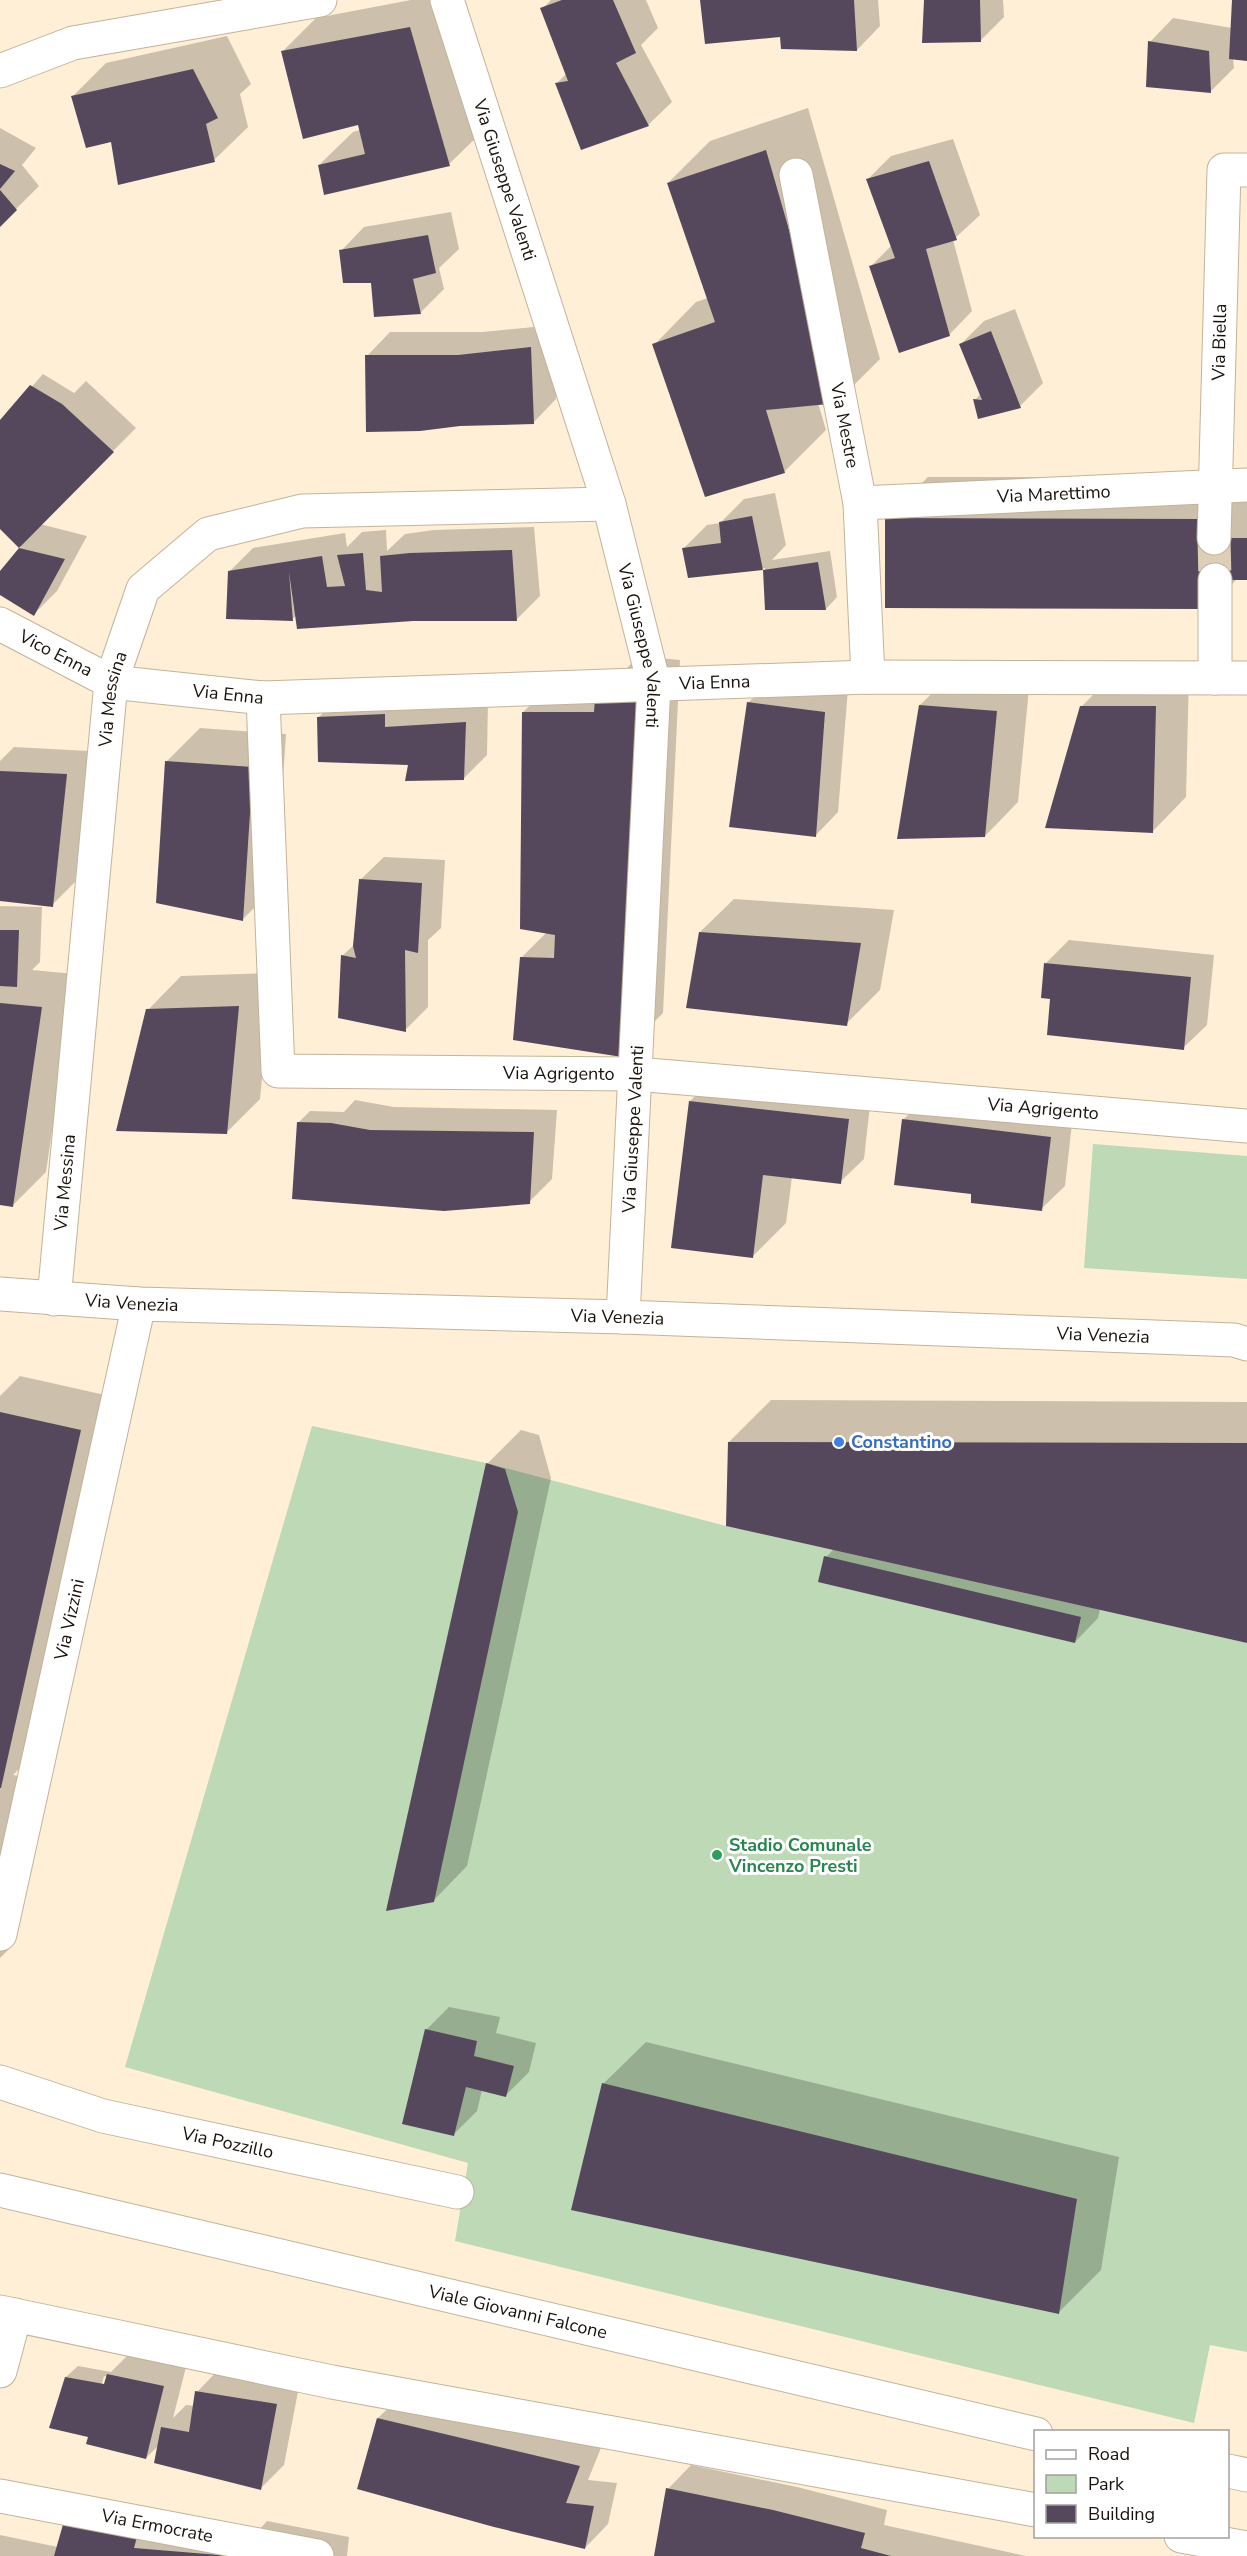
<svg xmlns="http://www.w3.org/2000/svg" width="1247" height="2556" viewBox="0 0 1247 2556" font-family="'Nunito Sans',sans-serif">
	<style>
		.green { fill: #bdd9b5 }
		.shadow { fill: #0003; fill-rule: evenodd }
		.building { fill: #55485c }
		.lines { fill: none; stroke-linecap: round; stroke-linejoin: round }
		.street-tunnel { stroke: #dcceb7; stroke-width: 33; stroke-dasharray: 33 16; stroke-linecap: butt }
		.street-casing { stroke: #c2b39b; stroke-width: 35 }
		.secondary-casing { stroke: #c2b39b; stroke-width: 35 }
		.primary-casing { stroke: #c2b39b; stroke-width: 35 }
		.street { stroke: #fff; stroke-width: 33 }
		.secondary { stroke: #fff; stroke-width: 33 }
		.primary { stroke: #fff; stroke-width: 33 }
		.shop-dot { fill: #3f7fe0; stroke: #fff; stroke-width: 2 }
		.leisure-dot { fill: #2e9e5b; stroke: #fff; stroke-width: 2 }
		.labels { text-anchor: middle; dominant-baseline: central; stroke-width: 6; stroke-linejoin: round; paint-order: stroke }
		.street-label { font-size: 18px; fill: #18120a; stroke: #fff }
		.shop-label { font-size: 18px; font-weight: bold; fill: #366cbe; stroke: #fff; text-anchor: start }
		.leisure-label { font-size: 18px; font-weight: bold; fill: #27864d; stroke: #fff; text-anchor: start }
	</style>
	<rect width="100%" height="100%" fill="#ffefd6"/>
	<g class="green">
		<path d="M 1093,1144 L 1247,1156 L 1247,1279 L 1084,1268 Z"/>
		<path d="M 312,1426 L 486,1463 L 726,1526 L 1247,1643 L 1247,2352 L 1210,2345 L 1194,2423 L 455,2241 L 468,2163 L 125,2067 Z"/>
	</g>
	<g class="shadow">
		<path d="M 411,0 L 445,0 L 483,131 L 449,164 L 319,165 L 353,132 L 360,130 L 359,123 L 282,52 L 316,18 Z"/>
		<path d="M 551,0 L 646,0 L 658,28 L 641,45 L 672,102 L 648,125 L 556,84 L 566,74 L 542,9 Z"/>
		<path d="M 701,0 L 878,0 L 880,26 L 857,50 L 781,35 Z"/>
		<path d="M 926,0 L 1003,0 L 1004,17 L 981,40 Z"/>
		<path d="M 1233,0 L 1247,0 L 1247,59 L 1233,58 L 1234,68 L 1210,92 L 1150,42 L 1173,18 L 1232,28 Z"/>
		<path d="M 227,36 L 251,84 L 240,94 L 248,127 L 214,160 L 112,140 L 73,96 L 106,63 Z"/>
		<path d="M 808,108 L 880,359 L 838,401 L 818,403 L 826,430 L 784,472 L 654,345 L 696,302 L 708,298 L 668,183 L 710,141 Z"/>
		<path d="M 0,128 L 36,148 L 22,165 L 39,186 L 0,225 Z"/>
		<path d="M 953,139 L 980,215 L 953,240 L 972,311 L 949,335 L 871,266 L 892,245 L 868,179 L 891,156 Z"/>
		<path d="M 451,212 L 459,249 L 439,268 L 444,289 L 421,312 L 376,315 L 372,281 L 341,251 L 364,227 Z"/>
		<path d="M 1015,309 L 1043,383 L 1020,406 L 975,400 L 981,393 L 961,344 L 984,321 Z"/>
		<path d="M 554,325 L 556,399 L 533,423 L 367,356 L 390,332 L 483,332 Z"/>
		<path d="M 43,374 L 74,393 L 86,381 L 136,428 L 40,524 L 87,536 L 57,591 L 34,614 L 0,594 L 0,573 L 21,547 L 0,526 L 0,423 Z"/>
		<path d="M 928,477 L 1243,477 L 1247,496 L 1247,579 L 1237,579 L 1208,608 L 886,519 Z"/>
		<path d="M 775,493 L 786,545 L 772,560 L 830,551 L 837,597 L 826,609 L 766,609 L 765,568 L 690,576 L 684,548 L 707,525 L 720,523 L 744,499 Z"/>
		<path d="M 534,527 L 540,596 L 517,619 L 297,615 L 292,619 L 230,571 L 253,548 L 345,533 L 347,547 L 362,532 L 386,530 L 387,551 L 405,534 L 434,530 Z"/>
		<path d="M 639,656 L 680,660 L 663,1013 L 621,1055 L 521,958 L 547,932 L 523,712 L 566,670 L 625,670 Z"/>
		<path d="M 954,672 L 1030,678 L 1018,802 L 985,836 L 920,705 Z"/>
		<path d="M 1115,673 L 1189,673 L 1186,797 L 1153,831 L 1081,707 Z"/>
		<path d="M 772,679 L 848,689 L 838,812 L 815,836 L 748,703 Z"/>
		<path d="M 342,694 L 488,700 L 487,755 L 464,778 L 410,764 L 318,718 Z"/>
		<path d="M 200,728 L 286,734 L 276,886 L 243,919 L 167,761 Z"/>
		<path d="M 14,747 L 89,751 L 75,882 L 52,905 L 0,899 L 0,761 Z"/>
		<path d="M 384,857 L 445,860 L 441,928 L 428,940 L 428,1007 L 405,1030 L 342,956 L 355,944 L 360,880 Z"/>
		<path d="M 734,899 L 894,910 L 880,990 L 846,1024 L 700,932 Z"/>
		<path d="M 0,906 L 42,907 L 40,962 L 32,970 L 75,974 L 46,1172 L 12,1206 L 0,1203 Z"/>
		<path d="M 1069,940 L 1214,955 L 1207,1025 L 1183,1048 L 1046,963 Z"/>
		<path d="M 272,973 L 260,1099 L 226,1133 L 148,1010 L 181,976 Z"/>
		<path d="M 724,1068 L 871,1096 L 864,1159 L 840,1182 L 792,1177 L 786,1223 L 753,1256 L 690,1101 Z"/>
		<path d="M 926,1097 L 1073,1114 L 1065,1186 L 1041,1209 L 973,1193 L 903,1120 Z"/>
		<path d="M 355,1100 L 394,1107 L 557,1110 L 552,1179 L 529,1202 L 444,1210 L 294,1198 L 298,1123 L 310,1111 L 344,1112 Z"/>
		<path d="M 20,1376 L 114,1397 L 34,1754 L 13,1775 L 44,1781 L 9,1949 L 0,1958 L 0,1396 Z"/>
		<path d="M 771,1400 L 1247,1402 L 1247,1641 L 1100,1609 L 1098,1618 L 1075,1642 L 826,1557 L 834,1549 L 729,1442 Z"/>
		<path d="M 521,1430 L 539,1435 L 551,1478 L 467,1866 L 434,1900 L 487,1464 Z"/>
		<path d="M 449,2007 L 500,2017 L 496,2033 L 536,2043 L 529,2072 L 506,2095 L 482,2090 L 477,2111 L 454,2134 L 426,2030 Z"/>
		<path d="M 646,2042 L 1119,2157 L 1101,2270 L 1059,2312 L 603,2084 Z"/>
		<path d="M 131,2352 L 187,2363 L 173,2418 L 186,2405 L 195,2406 L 197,2392 L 220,2368 L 300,2381 L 284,2465 L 261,2488 L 160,2444 L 146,2458 L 91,2432 L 66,2377 L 78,2366 L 111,2372 ZM 104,2376 L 107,2377 L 90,2424 Z"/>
		<path d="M 412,2385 L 603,2443 L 588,2480 L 617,2483 L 608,2524 L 585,2548 L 378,2418 Z"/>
		<path d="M 691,2465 L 797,2487 L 887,2510 L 884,2525 L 1026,2556 L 655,2556 L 668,2489 Z"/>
		<path d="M 267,2521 L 349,2537 L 347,2556 L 0,2556 L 0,2535 L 58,2547 L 65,2522 L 257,2532 Z"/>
	</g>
	<g class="building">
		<path d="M 562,0 L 613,0 L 636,53 L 616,63 L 649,126 L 581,150 L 555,83 L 568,81 L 540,8 Z"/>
		<path d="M 700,0 L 854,0 L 857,51 L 781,49 L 780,37 L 705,44 Z"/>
		<path d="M 924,0 L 980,0 L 981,42 L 922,43 Z"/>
		<path d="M 1232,0 L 1247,0 L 1247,61 L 1229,59 Z"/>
		<path d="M 410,27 L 450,166 L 324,195 L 318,165 L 365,154 L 358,125 L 303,139 L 281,51 Z"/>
		<path d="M 1148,41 L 1209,51 L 1211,93 L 1146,87 Z"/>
		<path d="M 193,69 L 218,118 L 206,124 L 215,162 L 118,185 L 111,142 L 86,148 L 71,96 Z"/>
		<path d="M 766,150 L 839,403 L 766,410 L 785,473 L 705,497 L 652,344 L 715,322 L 667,183 Z"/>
		<path d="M 929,161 L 957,240 L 926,249 L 950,336 L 899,353 L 869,266 L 895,258 L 866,179 Z"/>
		<path d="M 0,164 L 15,171 L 0,189 Z"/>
		<path d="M 0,190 L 17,210 L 0,227 Z"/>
		<path d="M 428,235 L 436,273 L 413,279 L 421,314 L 374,317 L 371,283 L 343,283 L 339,250 Z"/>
		<path d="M 991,331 L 1021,408 L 978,419 L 973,399 L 982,400 L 959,344 Z"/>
		<path d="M 531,347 L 534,424 L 460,426 L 420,431 L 366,432 L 365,355 L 458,355 Z"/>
		<path d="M 30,385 L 62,404 L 114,452 L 19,548 L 65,559 L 34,616 L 0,595 L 0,571 L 19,548 L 0,529 L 0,420 Z"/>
		<path d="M 752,516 L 763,570 L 688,578 L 682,548 L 721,543 L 719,522 Z"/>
		<path d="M 885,518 L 1202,519 L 1202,538 L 1247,538 L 1247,580 L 1215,580 L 1209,609 L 885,608 Z"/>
		<path d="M 512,550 L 517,621 L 413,621 L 297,629 L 289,572 L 293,621 L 226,619 L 228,571 L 322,556 L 327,587 L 345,586 L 337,555 L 363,553 L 366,590 L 382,592 L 380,556 L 410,553 Z"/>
		<path d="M 818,562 L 826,610 L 765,610 L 763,570 Z"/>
		<path d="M 595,698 L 638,702 L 622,1057 L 513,1040 L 520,957 L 554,958 L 555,935 L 520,929 L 522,712 L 594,712 Z"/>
		<path d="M 747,702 L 825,712 L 816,837 L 729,827 Z"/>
		<path d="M 919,705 L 997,711 L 985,837 L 897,839 Z"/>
		<path d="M 1080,706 L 1156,706 L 1153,833 L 1045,828 Z"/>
		<path d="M 385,714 L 385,727 L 466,722 L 464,780 L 405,781 L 408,765 L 318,762 L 317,717 Z"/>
		<path d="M 165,761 L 253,767 L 243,921 L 156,903 Z"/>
		<path d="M 0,771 L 67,774 L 53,907 L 0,901 Z"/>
		<path d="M 359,879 L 422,883 L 418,953 L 405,950 L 406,1032 L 338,1018 L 341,955 L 356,958 L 353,946 Z"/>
		<path d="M 0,930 L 19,930 L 17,987 L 0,986 Z"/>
		<path d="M 699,932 L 861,943 L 847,1026 L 686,1008 Z"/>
		<path d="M 1044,963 L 1191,977 L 1184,1050 L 1047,1035 L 1050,999 L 1041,998 Z"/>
		<path d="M 0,1003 L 42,1007 L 13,1207 L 0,1205 Z"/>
		<path d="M 239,1006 L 227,1134 L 116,1131 L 146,1009 Z"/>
		<path d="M 689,1101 L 849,1119 L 841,1184 L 763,1175 L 753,1258 L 671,1248 Z"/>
		<path d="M 902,1119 L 1051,1137 L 1042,1211 L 971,1203 L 971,1194 L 894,1185 Z"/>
		<path d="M 297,1122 L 331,1123 L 370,1130 L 534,1132 L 530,1204 L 444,1211 L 292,1199 Z"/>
		<path d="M 0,1412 L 81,1430 L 1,1788 L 0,1788 Z"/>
		<path d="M 728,1442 L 1247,1443 L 1247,1643 L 726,1526 Z"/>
		<path d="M 486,1463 L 505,1469 L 518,1512 L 434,1902 L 386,1911 Z"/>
		<path d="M 824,1556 L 1081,1617 L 1075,1643 L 818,1582 Z"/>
		<path d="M 425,2029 L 477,2041 L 474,2056 L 514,2066 L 506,2097 L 466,2087 L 454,2136 L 402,2124 Z"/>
		<path d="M 602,2083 L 1077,2199 L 1059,2314 L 571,2210 Z"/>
		<path d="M 107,2374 L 164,2386 L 146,2459 L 86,2444 L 88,2437 L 49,2428 L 65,2377 L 104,2384 Z"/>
		<path d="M 195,2391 L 277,2404 L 261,2490 L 154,2463 L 161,2427 L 189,2432 Z"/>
		<path d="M 377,2418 L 580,2466 L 566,2503 L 594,2506 L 585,2549 L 494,2527 L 357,2489 Z"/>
		<path d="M 666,2488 L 773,2510 L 865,2533 L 861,2548 L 891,2556 L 654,2556 Z"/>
		<path d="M 64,2521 L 137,2537 L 134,2548 L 231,2556 L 54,2556 Z"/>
	</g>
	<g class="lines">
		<path class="street-tunnel" d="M 1214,538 L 1215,580"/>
		<defs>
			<g id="street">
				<path id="s1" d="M 447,0 L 609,504 L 654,684 L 623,1317"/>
				<path d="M 0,71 L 73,43 L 320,0"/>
				<path id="s2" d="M 796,175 L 860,503 L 868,677"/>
				<path id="s3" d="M 860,503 L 1247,485"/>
				<path id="s4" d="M 1214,538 L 1224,170 L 1247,170"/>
				<path id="s5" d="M 0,624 L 111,682 L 263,698 L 868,677 L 1247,678"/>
				<path d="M 1215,678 L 1215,580"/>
				<path id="s6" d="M 263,698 L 278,1071 L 636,1074 L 1247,1126"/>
				<path id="s7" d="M 54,1299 L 111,682 L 143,589 L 208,534 L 302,511 L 609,504"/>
				<path id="s8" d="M 0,1934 L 139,1304"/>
				<path id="s9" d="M 0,2082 L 103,2116 L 457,2192"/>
				<path d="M 0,2371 L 15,2315"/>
				<path id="s10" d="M 0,2496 L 317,2556"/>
			</g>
			<g id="secondary">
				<path id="s11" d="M 0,2190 L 1036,2434"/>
				<path d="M 0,2312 L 332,2382 L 1036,2510"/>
				<path d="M 1228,2471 L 1247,2475"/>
				<path d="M 1181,2536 L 1247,2548"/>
			</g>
			<g id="primary">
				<path id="s12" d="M 0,1294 L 139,1304 L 623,1317 L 1234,1340 L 1247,1344"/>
			</g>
		</defs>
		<use href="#street" class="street-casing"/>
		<use href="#secondary" class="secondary-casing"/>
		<use href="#primary" class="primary-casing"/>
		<use href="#street" class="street"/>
		<use href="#secondary" class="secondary"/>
		<use href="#primary" class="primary"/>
	</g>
	<circle class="shop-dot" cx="839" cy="1442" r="6"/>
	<circle class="leisure-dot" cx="717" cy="1855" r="6"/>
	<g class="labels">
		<g class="street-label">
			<text stroke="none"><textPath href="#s1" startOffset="189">Via Giuseppe Valenti</textPath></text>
			<text stroke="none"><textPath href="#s4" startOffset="196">Via Biella</textPath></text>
			<text stroke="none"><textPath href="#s2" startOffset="255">Via Mestre</textPath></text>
			<text stroke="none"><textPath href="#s3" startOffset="194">Via Marettimo</textPath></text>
			<text stroke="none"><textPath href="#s1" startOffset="675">Via Giuseppe Valenti</textPath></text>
			<text stroke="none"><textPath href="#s5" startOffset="63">Vico Enna</textPath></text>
			<text stroke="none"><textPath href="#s5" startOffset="730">Via Enna</textPath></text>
			<text stroke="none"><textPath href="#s5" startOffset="243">Via Enna</textPath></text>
			<text stroke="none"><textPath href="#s7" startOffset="603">Via Messina</textPath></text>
			<text stroke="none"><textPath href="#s6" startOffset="654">Via Agrigento</textPath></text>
			<text stroke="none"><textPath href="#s6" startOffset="1140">Via Agrigento</textPath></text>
			<text transform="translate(633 1129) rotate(-87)">Via Giuseppe Valenti</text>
			<text stroke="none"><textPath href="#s7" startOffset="117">Via Messina</textPath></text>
			<text stroke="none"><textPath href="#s12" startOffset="132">Via Venezia</textPath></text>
			<text stroke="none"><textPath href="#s12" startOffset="618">Via Venezia</textPath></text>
			<text stroke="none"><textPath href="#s12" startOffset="1104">Via Venezia</textPath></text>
			<text stroke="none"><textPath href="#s8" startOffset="322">Via Vizzini</textPath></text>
			<text stroke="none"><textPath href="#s9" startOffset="236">Via Pozzillo</textPath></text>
			<text stroke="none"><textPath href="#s11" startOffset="532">Viale Giovanni Falcone</textPath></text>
			<text stroke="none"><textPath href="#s10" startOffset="160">Via Ermocrate</textPath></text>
		</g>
		<g class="shop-label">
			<text x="851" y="1442">Constantino</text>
		</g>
		<g class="leisure-label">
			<text x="729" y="1845">Stadio Comunale<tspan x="729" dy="21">Vincenzo Presti</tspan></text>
		</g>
	</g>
	<rect x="1034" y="2430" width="195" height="108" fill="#ffffff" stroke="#a3a09d" stroke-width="1.5"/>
	<rect x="1046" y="2450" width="30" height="9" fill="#ffffff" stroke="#a3a09d" stroke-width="1.5"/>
	<text x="1088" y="2460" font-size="18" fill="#18120a">Road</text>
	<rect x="1046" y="2475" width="30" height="18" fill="#bdd9b5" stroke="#a3a09d" stroke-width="1.5"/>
	<text x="1088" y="2490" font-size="18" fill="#18120a">Park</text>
	<rect x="1046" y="2505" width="30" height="18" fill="#55485c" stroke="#a3a09d" stroke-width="1.5"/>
	<text x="1088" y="2520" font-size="18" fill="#18120a">Building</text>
</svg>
